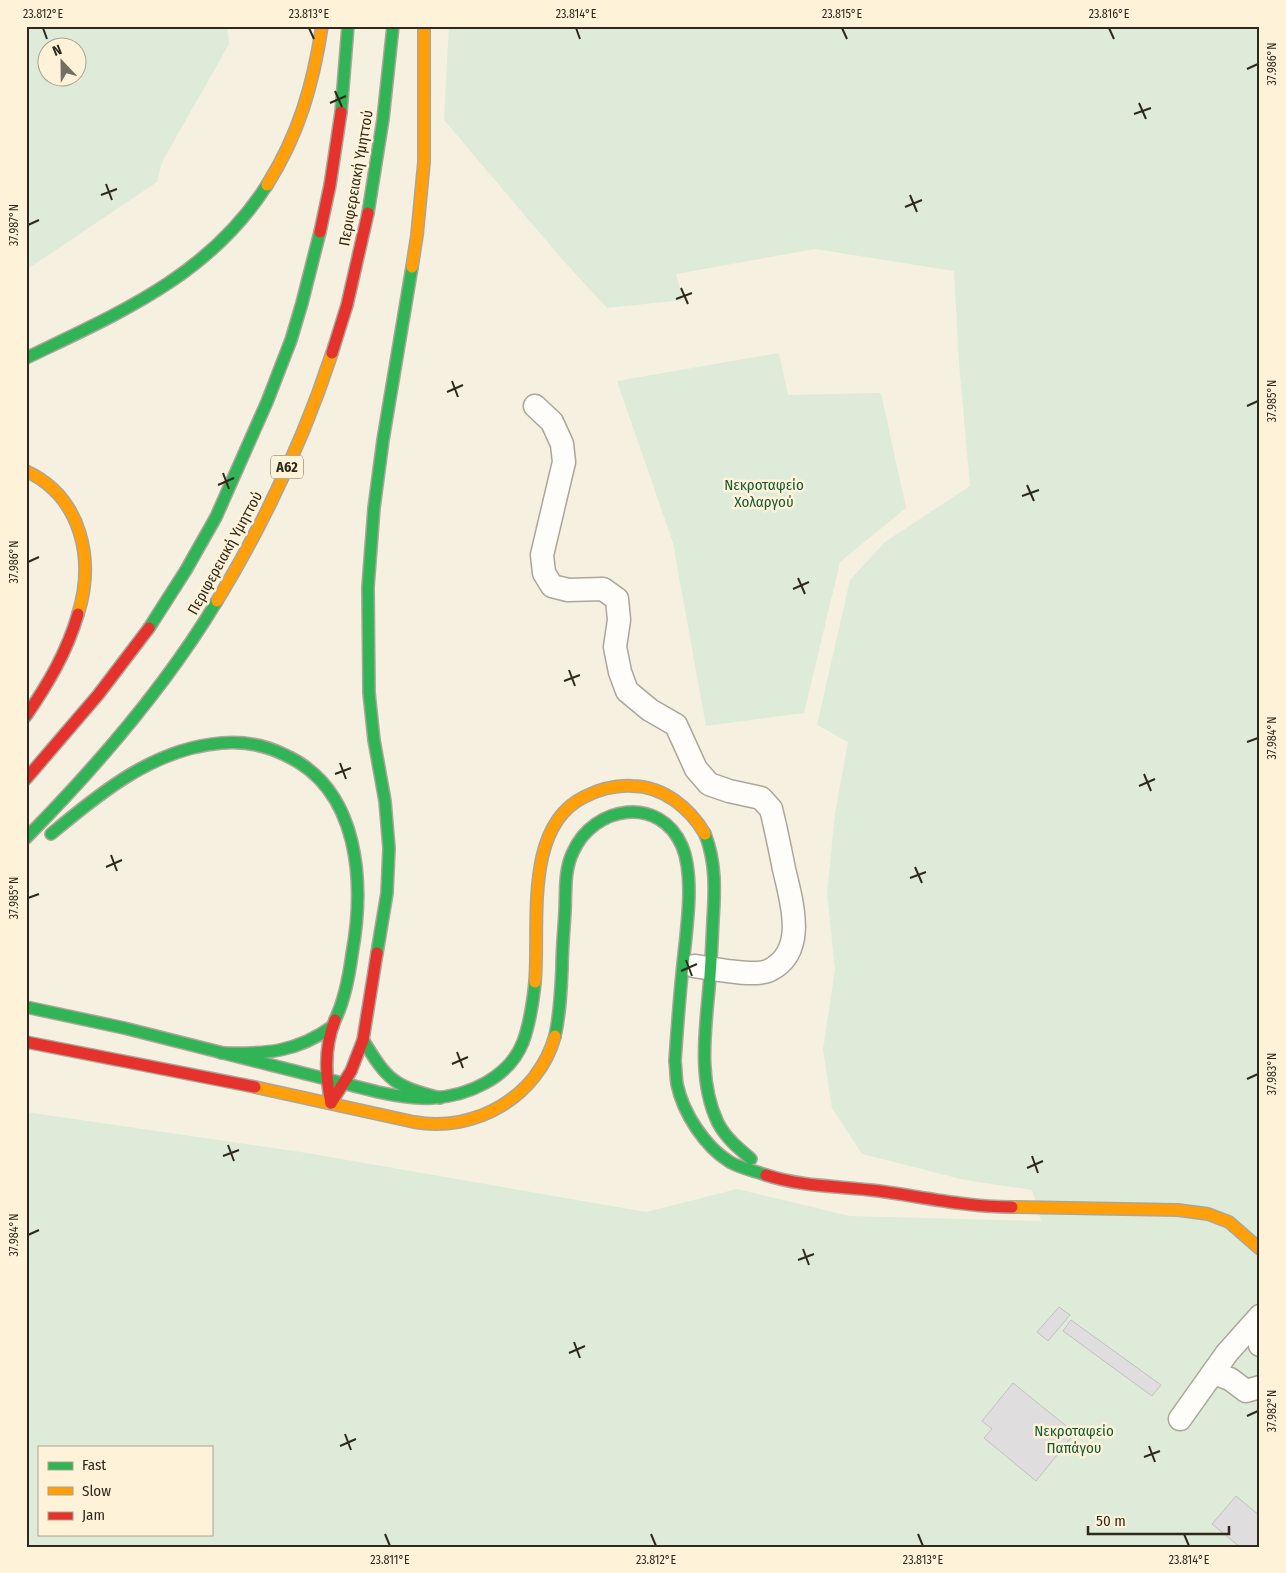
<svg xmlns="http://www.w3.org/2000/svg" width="1286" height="1573" viewBox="0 0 1286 1573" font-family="'Fira Sans Condensed',sans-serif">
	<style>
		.green { fill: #deebd9; fill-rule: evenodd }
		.building { fill: #dfddde; stroke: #c3c0bf }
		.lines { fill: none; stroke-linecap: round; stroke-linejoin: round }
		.street-casing { stroke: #aba699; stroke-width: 25 }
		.fast-casing { stroke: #aba699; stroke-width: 14 }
		.slow-casing { stroke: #aba699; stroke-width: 14 }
		.jam-casing { stroke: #aba699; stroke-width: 14 }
		.street { stroke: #fefdfa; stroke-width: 22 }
		.fast { stroke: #30b455; stroke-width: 11 }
		.slow { stroke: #ff9f0a; stroke-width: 11 }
		.jam { stroke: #e5322d; stroke-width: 11 }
		.ticks { fill: none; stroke: #2e291c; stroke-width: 2 }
		.labels { text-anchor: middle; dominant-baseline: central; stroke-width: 5; stroke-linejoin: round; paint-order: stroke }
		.shield { fill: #fef3d8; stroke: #6c6654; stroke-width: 1 }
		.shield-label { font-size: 14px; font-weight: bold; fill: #2e291c }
		.street-label { font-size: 15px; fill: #2e291c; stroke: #fef3d8 }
		.park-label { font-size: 15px; fill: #125a33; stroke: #fef3d8 }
		.neatline { fill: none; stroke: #2e291c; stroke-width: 2 }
		.ticks-label { font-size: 12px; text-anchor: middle; fill: #2e291c }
	</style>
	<rect width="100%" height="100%" fill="#f6f0e0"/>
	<g class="green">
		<path d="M 26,26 L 227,26 L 229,44 L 162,162 L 157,182 L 26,270 ZM 48,48 L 78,48 L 78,78 L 48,78 Z"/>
		<path d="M 449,26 L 1260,26 L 1260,1547 L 26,1547 L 26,1112 L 301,1152 L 646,1212 L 737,1189 L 850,1216 L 1041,1221 L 1032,1190 L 965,1180 L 862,1154 L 832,1108 L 823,1050 L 835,969 L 827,893 L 835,814 L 848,742 L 817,725 L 850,580 L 885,542 L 970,486 L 959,363 L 954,271 L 815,249 L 676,274 L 683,300 L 607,308 L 561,258 L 444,120 ZM 39,1447 L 211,1447 L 211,1534 L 39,1534 Z"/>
		<path d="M 779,353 L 788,395 L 881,393 L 906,508 L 840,562 L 804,713 L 706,726 L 673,543 L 617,381 Z"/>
	</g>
	<g class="building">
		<path d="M 1059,1307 L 1070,1315 L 1048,1341 L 1037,1332 Z"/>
		<path d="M 1071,1320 L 1161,1385 L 1152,1396 L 1063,1331 Z"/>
		<path d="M 1013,1383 L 1075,1433 L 1036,1481 L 984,1438 L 992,1429 L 982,1421 Z"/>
		<path d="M 1236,1496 L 1260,1516 L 1260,1547 L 1240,1547 L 1212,1524 Z"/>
	</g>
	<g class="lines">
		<defs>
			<g id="street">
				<path d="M 535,406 L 552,422 L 562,444 L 564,462 L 542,555 L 544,573 L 552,586 L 568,590 L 603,589 L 617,599 L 619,620 L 615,647 L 620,672 L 627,691 L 650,710 L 676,725 L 696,769 L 709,784 L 729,791 L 761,798 L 771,809 C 776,829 780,849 784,869 C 791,900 808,951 770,970 C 755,978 711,968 694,966"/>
				<path d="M 1256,1322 L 1260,1345"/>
				<path d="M 1213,1373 L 1230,1379 L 1246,1391 L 1260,1387"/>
				<path d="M 1180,1419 L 1227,1353 L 1260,1316"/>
			</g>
			<g id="fast">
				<path d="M 341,112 L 348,26"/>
				<path d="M 368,213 L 383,119 L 393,26"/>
				<path d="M 26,358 C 119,313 209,276 267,185"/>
				<path d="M 149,628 L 186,570 L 216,517 L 267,402 L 291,340 L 302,303 L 320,232"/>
				<path d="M 51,834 C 101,792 155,748 222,743 C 245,741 265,745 285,755 C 360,789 365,883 352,954 C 349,977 345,999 335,1020"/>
				<path d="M 705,834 C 716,862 715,890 713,920 C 712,943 711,966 709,988 C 705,1033 698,1081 718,1123 C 726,1138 738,1148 751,1159"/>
				<path d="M 26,838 C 96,767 166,686 217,601"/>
				<path d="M 377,953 L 387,893 L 389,848 L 385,801 L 374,740 L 369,693 L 368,587 L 374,508 L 383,440 L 412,267"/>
				<path d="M 26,1007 L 124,1028 L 378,1092 C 396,1096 414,1099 432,1098 C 468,1096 509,1078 523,1042 C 530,1023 533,1002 535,982"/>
				<path d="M 555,1036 C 560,1014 561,991 562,968 C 562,949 564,930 565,911 C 566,892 564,870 573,852 C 594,805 660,795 682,846 C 696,879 685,939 682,974 C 679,1003 677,1032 675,1061 C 676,1069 676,1077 677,1084 C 683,1113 705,1147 730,1162 C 740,1168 755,1171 766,1175"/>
				<path d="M 363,1040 C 388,1081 394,1086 440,1098"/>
				<path d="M 221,1053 C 265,1054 296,1053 333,1026"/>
			</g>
			<g id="slow">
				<path d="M 267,185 C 299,134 313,85 322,26"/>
				<path d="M 412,267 L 417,235 L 424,162 L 424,26"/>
				<path d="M 26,471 C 82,497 95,560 78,614"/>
				<path d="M 217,601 C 264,523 304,439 332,353"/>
				<path d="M 535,982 C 540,925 523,827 584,797 C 600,789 615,785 632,786 C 663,786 690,808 705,834"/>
				<path d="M 255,1087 L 414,1122 C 475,1133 538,1097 555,1036"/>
				<path d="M 1012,1207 L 1178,1210 L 1208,1214 L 1229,1222 L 1260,1249"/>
			</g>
			<g id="jam">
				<path d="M 320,232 L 330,185 L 341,112"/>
				<path d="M 332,353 L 347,305 L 368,213"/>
				<path d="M 26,716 C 48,684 67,652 78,614"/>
				<path d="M 26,779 L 98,695 L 149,628"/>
				<path d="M 26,1042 L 255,1087"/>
				<path d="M 331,1103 C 325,1075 324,1047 335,1020"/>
				<path d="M 331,1103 L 351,1071 L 363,1040 L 377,953"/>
				<path d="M 766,1175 C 802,1187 842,1186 879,1191 C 923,1197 967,1207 1012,1207"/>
			</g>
		</defs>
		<use href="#street" class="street-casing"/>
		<use href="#fast" class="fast-casing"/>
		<use href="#slow" class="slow-casing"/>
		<use href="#jam" class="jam-casing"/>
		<use href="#street" class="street"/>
		<use href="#fast" class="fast"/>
		<use href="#slow" class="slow"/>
		<use href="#jam" class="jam"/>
	</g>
	<path class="ticks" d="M 43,28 L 47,39M 309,28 L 314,39M 576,28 L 580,39M 842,28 L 847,39M 1109,28 L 1114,39M 1247,69 L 1258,64M 335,91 L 342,107M 330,103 L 346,96M 1139,103 L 1146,119M 1134,114 L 1151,108M 106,184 L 112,200M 101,195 L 117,189M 910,195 L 917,212M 905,207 L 922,200M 28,225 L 39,220M 681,288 L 688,304M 676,299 L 692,293M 452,381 L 458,397M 447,392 L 463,385M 1247,406 L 1258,401M 223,473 L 229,489M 218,485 L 234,478M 1027,485 L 1034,501M 1022,496 L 1039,490M 28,562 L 39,557M 798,578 L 805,594M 793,589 L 809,582M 569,670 L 575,686M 564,681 L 580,675M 1247,742 L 1258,738M 340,763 L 346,779M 335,774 L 351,768M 1144,774 L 1151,791M 1139,786 L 1155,779M 111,855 L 117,871M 106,867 L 122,860M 915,867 L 922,883M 910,878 L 926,872M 28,898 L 39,894M 686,960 L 692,976M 681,971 L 697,964M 457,1052 L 463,1068M 452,1064 L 468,1057M 1247,1079 L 1258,1074M 228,1145 L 234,1161M 223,1156 L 239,1150M 1032,1156 L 1038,1173M 1027,1168 L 1043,1161M 28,1235 L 39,1230M 803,1249 L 809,1265M 798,1260 L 814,1254M 574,1342 L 580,1358M 569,1353 L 585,1346M 1247,1416 L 1258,1411M 345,1434 L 351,1450M 340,1446 L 356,1439M 1149,1446 L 1155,1462M 1144,1457 L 1160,1451M 385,1534 L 390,1546M 651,1534 L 656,1546M 918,1534 L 923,1546M 1184,1534 L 1189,1546"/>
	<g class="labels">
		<rect class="shield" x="271" y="455.5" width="32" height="23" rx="4"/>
		<g class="shield-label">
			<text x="287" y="467">Α62</text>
		</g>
		<g class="street-label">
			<text transform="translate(356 178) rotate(-80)">Περιφερειακή Υμηττού</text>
			<text transform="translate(225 553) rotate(-61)">Περιφερειακή Υμηττού</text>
		</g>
		<g class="park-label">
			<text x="764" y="485">Νεκροταφείο<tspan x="764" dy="17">Χολαργού</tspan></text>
			<text x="1074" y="1431">Νεκροταφείο<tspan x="1074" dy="17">Παπάγου</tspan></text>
		</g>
	</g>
	<rect width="1286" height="1573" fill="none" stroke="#fef3d8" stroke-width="55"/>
	<rect x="38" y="1446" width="175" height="90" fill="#fef3d8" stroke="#aba28d"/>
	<rect x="48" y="1462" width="25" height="8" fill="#30b455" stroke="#aba28d"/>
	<text x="82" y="1470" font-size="15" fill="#2e291c">Fast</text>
	<rect x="48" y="1487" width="25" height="8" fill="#ff9f0a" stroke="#aba28d"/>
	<text x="82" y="1496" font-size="15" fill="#2e291c">Slow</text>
	<rect x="48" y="1512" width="25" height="8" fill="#e5322d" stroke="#aba28d"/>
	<text x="82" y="1520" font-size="15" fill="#2e291c">Jam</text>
	<g transform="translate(62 62) rotate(338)"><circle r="24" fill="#fef3d8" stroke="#aba28d"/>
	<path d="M0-4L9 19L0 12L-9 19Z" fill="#746f61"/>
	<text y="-8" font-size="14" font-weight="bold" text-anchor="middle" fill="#2e291c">N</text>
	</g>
	<path d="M1088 1526v8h141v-8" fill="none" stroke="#2e291c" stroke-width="2.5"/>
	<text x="1096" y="1526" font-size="15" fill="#2e291c" stroke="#fef3d8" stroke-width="4" paint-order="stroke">50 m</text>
	<rect x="28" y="28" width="1230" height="1518" class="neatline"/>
	<g class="ticks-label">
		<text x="43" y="18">23.812°E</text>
		<text x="309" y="18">23.813°E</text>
		<text x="576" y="18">23.814°E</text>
		<text x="842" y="18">23.815°E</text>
		<text x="1109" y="18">23.816°E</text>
		<text transform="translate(1272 64) rotate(-90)" y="4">37.986°N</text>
		<text transform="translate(14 225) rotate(-90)" y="4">37.987°N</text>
		<text transform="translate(1272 401) rotate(-90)" y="4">37.985°N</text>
		<text transform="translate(14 562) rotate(-90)" y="4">37.986°N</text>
		<text transform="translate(1272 738) rotate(-90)" y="4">37.984°N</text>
		<text transform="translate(14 898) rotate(-90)" y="4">37.985°N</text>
		<text transform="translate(1272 1074) rotate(-90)" y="4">37.983°N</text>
		<text transform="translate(14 1235) rotate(-90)" y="4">37.984°N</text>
		<text transform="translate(1272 1411) rotate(-90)" y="4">37.982°N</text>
		<text x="390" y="1564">23.811°E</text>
		<text x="656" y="1564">23.812°E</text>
		<text x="923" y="1564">23.813°E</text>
		<text x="1189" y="1564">23.814°E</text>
	</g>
</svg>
